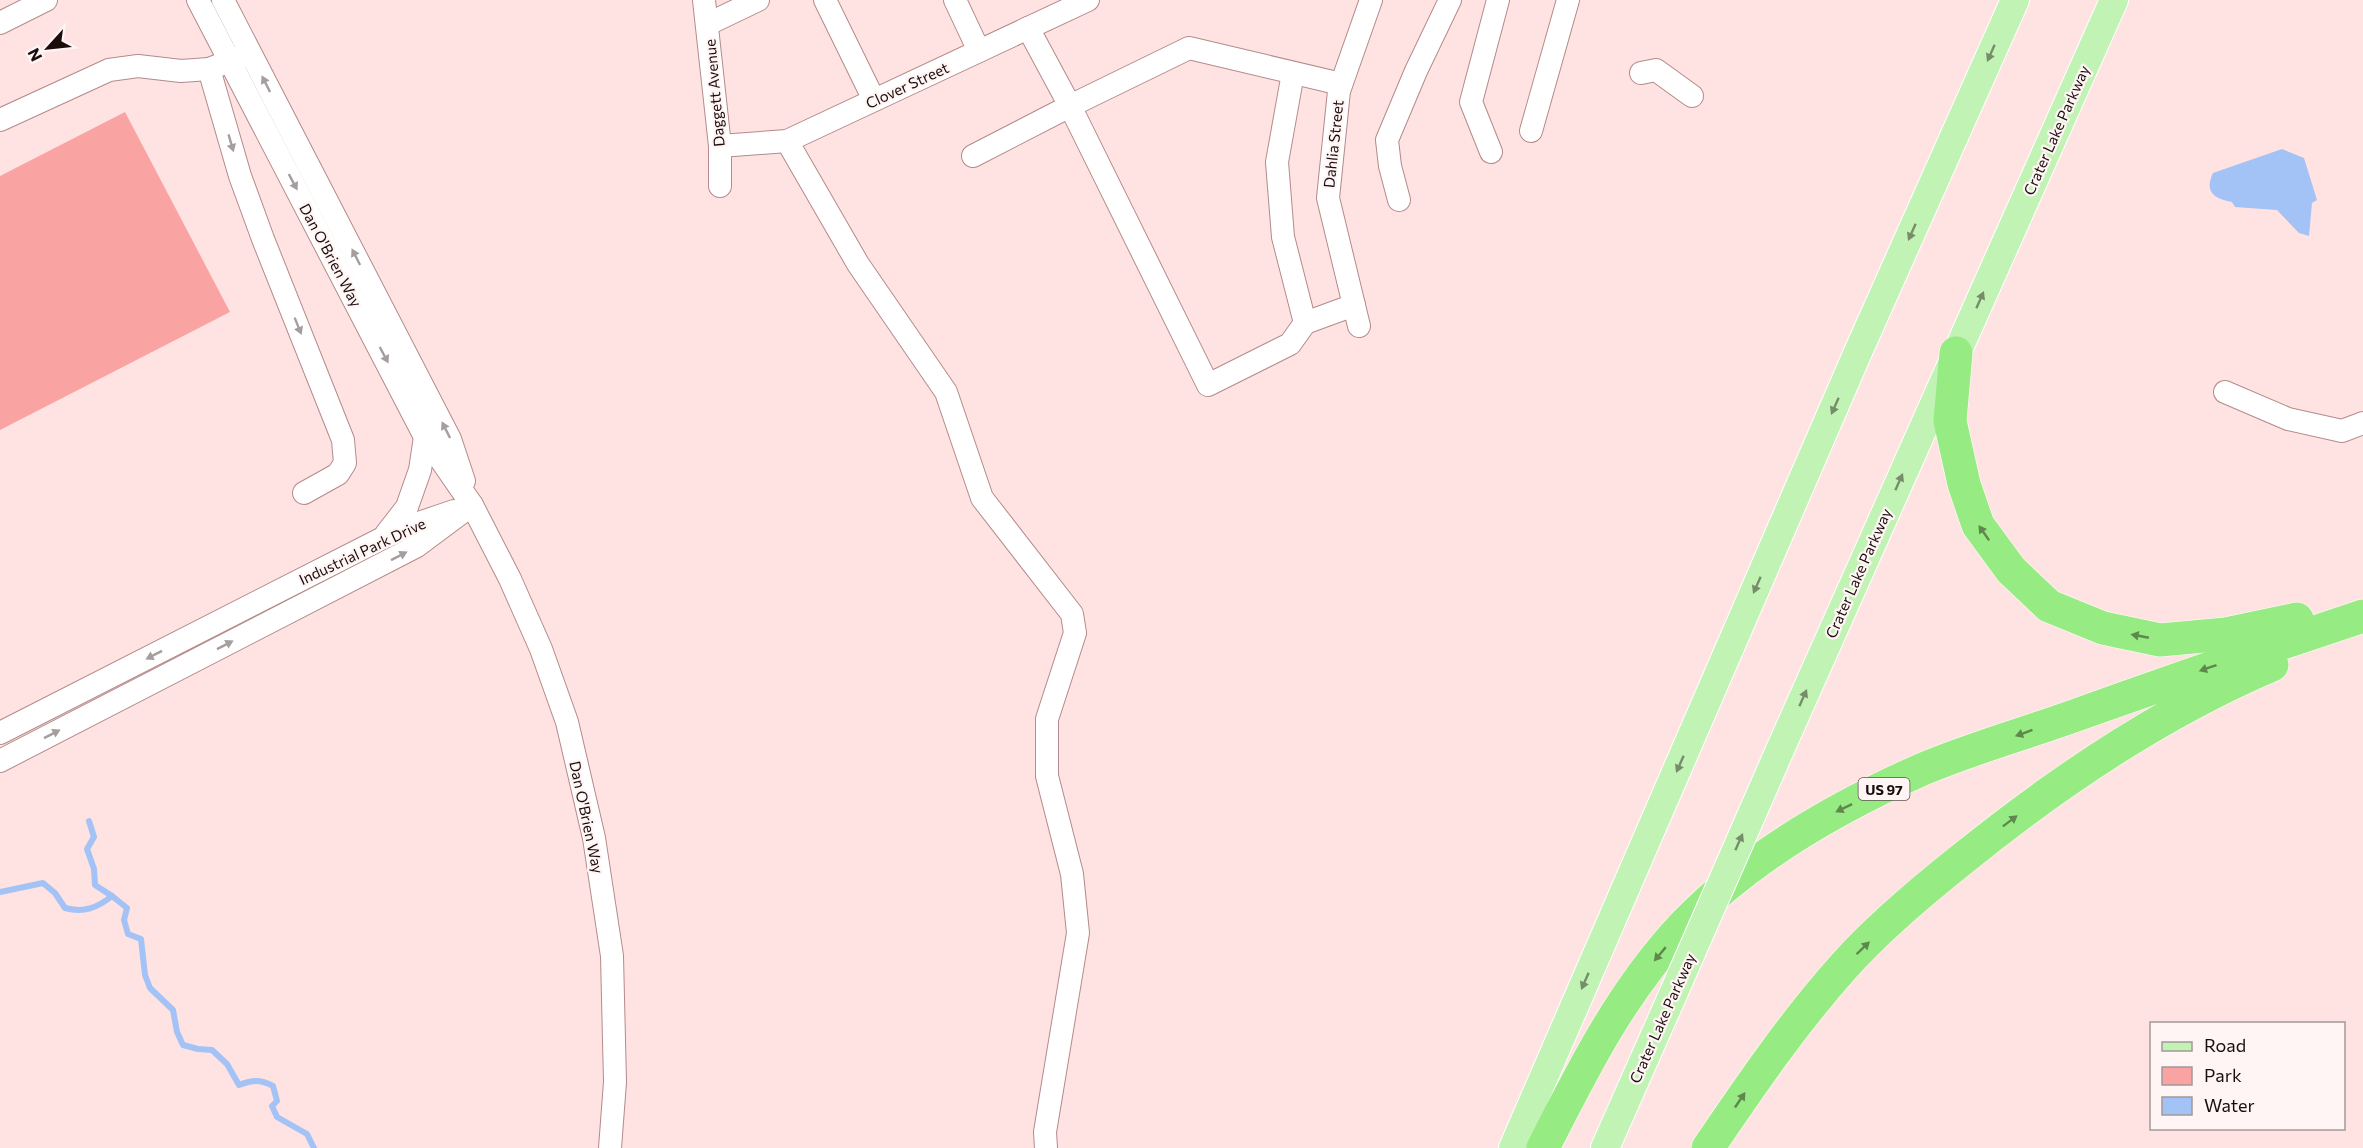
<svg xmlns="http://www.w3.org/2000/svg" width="2363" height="1148" viewBox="0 0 2363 1148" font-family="Commissioner,sans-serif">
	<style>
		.green { fill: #faa3a3 }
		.water { fill: #a3c2f5 }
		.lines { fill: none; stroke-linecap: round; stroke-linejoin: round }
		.stream { stroke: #a3c2f5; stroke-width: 6 }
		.minor-casing { stroke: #b48a8a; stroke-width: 24 }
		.major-casing { stroke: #fff; stroke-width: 30 }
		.highway-casing { stroke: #fff; stroke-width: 34 }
		.minor { stroke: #fff; stroke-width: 22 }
		.major { stroke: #c1f3b5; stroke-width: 28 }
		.highway { stroke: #97eb83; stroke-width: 33 }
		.major-bridge-casing { stroke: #fff; stroke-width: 30; stroke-linecap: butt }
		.major-bridge { stroke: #c1f3b5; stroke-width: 28 }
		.oneway { fill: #778c69 }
		.oneway2 { fill: #a49e9e }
		.oneway3 { fill: #60874e }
		.labels { text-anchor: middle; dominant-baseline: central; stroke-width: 4.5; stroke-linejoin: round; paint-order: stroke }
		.shield { fill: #fff5f5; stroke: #605353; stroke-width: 1.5 }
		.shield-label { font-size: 14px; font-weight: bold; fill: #1c0d0d }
		.street-label { font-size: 15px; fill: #1c0d0d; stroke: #fff5f5 }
	</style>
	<rect width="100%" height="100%" fill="#ffe3e2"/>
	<path class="green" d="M 125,112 L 230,312 L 0,430 L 0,176 Z"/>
	<path class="water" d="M 2282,149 L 2304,158 L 2317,200 L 2312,203 L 2309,236 L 2299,233 L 2277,210 L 2235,207 L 2232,202 C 2214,199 2204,192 2213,173 Z"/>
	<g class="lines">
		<g class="stream">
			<path d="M 0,892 L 43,883 L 55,893 L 65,908 C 84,913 97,908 112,896 L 95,885 L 94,869 L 87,849 L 94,837 L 89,821"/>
			<path d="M 112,896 L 127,908 L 124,920 L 128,934 L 141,939 L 145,975 L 150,988 L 173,1010 L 177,1032 L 183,1045 L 198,1049 L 212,1050 L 227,1064 L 239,1085 C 252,1080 260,1079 273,1086 L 277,1101 L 272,1106 L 277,1117 L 307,1134 L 314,1148"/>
		</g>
		<defs>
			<g id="minor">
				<path d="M 198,0 L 425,437 L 472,505 L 510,579 L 541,649 L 567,722 L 594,838 L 612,956 L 615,1082 L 610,1148"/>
				<path d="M 223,0 L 450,439 L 464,481"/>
				<path d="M 704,0 L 720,146 L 720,186"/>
				<path d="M 825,0 L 874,100"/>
				<path d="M 955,0 L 979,51"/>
				<path d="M 0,23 L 46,0"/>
				<path d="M 708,24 L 758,0"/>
				<path d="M 1028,28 L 1070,106 L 1208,385 L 1290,344 L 1305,323 L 1283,237 L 1277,162 L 1293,73"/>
				<path d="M 243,56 L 209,69 L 240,176 L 263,239 L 343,440 L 345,463 L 338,474 L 304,493"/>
				<path d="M 1641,73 L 1656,70 L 1692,96"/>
				<path d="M 0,120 L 109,70 L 138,66 L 181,71 L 209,69"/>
				<path d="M 1531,131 L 1568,0"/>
				<path d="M 787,141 L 858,264 L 946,392 L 982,498 L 1072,614 L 1075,633 L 1047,719 L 1047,776 L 1072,874 L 1078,933 L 1045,1132 L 1046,1148"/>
				<path d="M 720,146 L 787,141 L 1088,0"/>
				<path d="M 1491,152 L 1471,102 L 1498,0"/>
				<path d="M 973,156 L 1070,106 L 1189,48 L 1341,84"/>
				<path d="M 1399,200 L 1390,166 L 1387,140 L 1416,71 L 1450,0"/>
				<path d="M 1305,323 L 1354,305"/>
				<path d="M 1359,326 L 1328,198 L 1339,91 L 1371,0"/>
				<path d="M 2225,392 L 2288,419 L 2342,431 L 2363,423"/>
				<path d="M 386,534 L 407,507 L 420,470 L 425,437"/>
				<path d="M 0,733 L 383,538 L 410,526 L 454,511"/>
				<path d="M 0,761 L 417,546 L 472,505"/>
			</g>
			<g id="major">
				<path d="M 1779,752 L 2114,0"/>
				<path d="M 1513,1148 L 1858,352 L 2015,0"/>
				<path d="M 1605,1148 L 1674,992"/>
			</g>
			<g id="highway">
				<path d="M 1956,353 L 1950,421 L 1964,484 L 1978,525 L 2011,570 L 2049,606 L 2103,628 L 2160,640 L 2226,634 L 2297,619"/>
				<path d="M 1543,1148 C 1583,1069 1623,989 1685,924 C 1750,856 1837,807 1923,769 C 1970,749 2020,735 2068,718 C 2166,683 2264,649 2363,616"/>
				<path d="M 1708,1148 C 1750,1086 1793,1023 1844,966 C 1877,929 1922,891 1961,860 C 2056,783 2159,713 2272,665"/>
			</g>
		</defs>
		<use href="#minor" class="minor-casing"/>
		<use href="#major" class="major-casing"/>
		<use href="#highway" class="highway-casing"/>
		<use href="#minor" class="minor"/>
		<use href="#major" class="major"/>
		<use href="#highway" class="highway"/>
		<defs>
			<path id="major-bridge" d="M 1674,992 L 1779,752"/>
		</defs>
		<use href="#major-bridge" class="major-bridge-casing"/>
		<use href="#major-bridge" class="major-bridge"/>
	</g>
	<defs><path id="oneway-solid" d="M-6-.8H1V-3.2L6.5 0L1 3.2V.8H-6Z" transform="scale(1.5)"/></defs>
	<g class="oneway">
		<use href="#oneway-solid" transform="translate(1991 53) rotate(114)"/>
		<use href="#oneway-solid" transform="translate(1912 232) rotate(114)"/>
		<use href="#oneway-solid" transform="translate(1980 300) rotate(-66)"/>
		<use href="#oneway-solid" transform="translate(1835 406) rotate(114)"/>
		<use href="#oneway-solid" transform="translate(1899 482) rotate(-66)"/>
		<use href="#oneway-solid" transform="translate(1757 585) rotate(114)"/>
		<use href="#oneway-solid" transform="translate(1803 698) rotate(-66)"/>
		<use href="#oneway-solid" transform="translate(1680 764) rotate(114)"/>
		<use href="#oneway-solid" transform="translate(1739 842) rotate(-66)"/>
		<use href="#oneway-solid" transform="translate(1585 981) rotate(114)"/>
	</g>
	<g class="oneway2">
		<use href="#oneway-solid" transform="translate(266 84) rotate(-117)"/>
		<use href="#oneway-solid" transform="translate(231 143) rotate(74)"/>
		<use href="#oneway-solid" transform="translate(293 182) rotate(62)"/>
		<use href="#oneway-solid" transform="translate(356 257) rotate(-117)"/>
		<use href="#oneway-solid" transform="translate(298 326) rotate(68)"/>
		<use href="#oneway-solid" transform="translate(384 355) rotate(62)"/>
		<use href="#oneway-solid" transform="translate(446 430) rotate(-117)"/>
		<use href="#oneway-solid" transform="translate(399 556) rotate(-27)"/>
		<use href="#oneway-solid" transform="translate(225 645) rotate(-27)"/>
		<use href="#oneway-solid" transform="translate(154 655) rotate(153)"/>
		<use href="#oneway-solid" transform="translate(52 734) rotate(-27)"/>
	</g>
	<g class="oneway3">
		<use href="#oneway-solid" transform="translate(1984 533) rotate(-125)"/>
		<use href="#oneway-solid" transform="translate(2140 636) rotate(-169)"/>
		<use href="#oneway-solid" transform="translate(2208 668) rotate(161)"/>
		<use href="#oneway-solid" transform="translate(2024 733) rotate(160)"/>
		<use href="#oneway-solid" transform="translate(1844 808) rotate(154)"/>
		<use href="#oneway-solid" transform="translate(2010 821) rotate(-37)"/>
		<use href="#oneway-solid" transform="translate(1863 948) rotate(-44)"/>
		<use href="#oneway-solid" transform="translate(1660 954) rotate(130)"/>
		<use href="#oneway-solid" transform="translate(1740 1100) rotate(-56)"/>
	</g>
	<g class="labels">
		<rect class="shield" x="1858.5" y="778" width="51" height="22" rx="4.5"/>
		<g class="shield-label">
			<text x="1884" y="789">US 97</text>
		</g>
		<g class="street-label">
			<text transform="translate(907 85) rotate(-25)">Clover Street</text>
			<text transform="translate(714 93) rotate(-95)">Daggett Avenue</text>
			<text transform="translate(2056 130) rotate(-66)">Crater Lake Parkway</text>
			<text transform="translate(1333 144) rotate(-84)">Dahlia Street</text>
			<text transform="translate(331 255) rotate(62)">Dan O'Brien Way</text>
			<text transform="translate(362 551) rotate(-25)">Industrial Park Drive</text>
			<text transform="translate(1858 573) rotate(-66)">Crater Lake Parkway</text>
			<text transform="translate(587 817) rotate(78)">Dan O'Brien Way</text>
			<text transform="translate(1662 1018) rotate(-66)">Crater Lake Parkway</text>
		</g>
	</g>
	<rect x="2150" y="1022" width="195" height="108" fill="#fff5f5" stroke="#a49898" stroke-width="1.5"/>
	<rect x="2162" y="1042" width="30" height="9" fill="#c1f3b5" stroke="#a49898" stroke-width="1.5"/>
	<text x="2204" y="1052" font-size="18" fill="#1c0d0d">Road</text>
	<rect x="2162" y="1067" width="30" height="18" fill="#faa3a3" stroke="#a49898" stroke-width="1.5"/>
	<text x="2204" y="1082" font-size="18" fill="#1c0d0d">Park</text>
	<rect x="2162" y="1097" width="30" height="18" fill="#a3c2f5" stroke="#a49898" stroke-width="1.5"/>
	<text x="2204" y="1112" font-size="18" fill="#1c0d0d">Water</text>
	<g transform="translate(48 48) rotate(243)" stroke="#fff5f5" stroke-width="4.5" paint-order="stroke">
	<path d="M0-4.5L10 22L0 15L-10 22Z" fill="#1c0d0d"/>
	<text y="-9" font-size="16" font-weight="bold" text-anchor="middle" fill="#1c0d0d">N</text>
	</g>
</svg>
